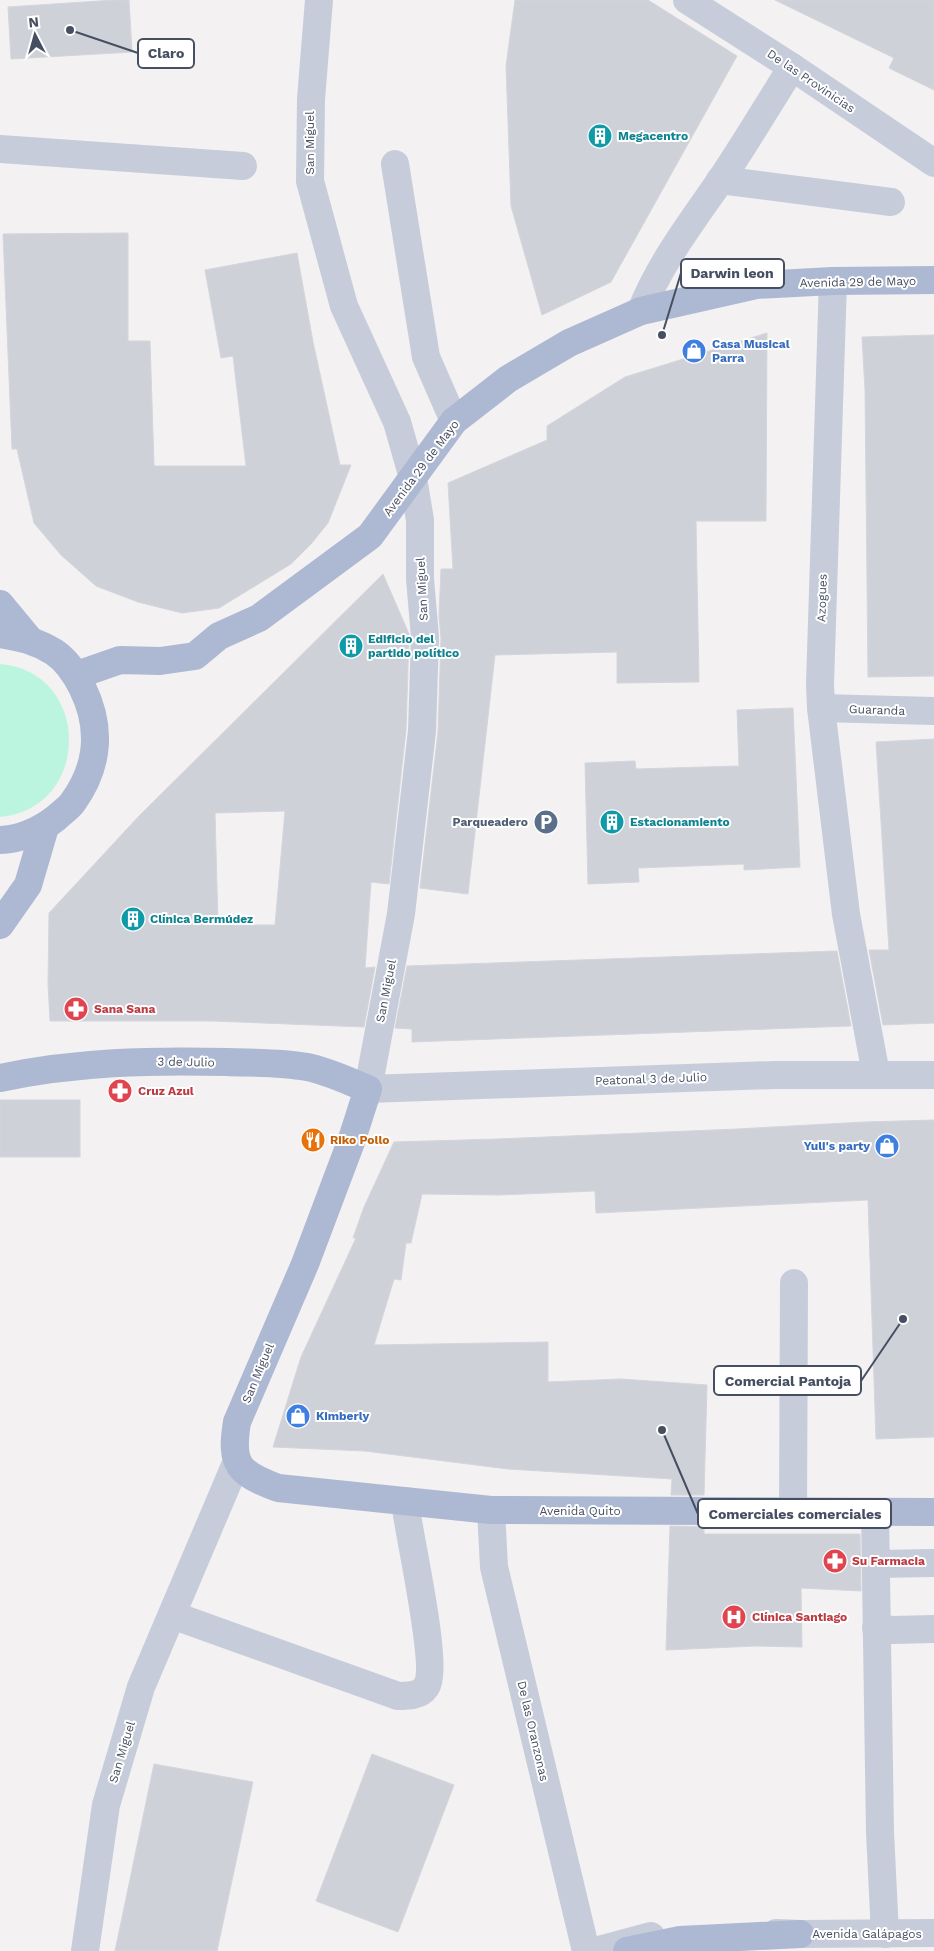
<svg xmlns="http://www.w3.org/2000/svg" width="934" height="1951" viewBox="0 0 934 1951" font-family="'Work Sans',sans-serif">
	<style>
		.green { fill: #bbf5df }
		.building { fill: #cfd1d9; stroke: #d4d5dd; fill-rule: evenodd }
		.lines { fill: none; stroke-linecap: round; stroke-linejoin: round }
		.minor { stroke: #c6ccda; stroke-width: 28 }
		.major { stroke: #adb8d2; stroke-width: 28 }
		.labels { text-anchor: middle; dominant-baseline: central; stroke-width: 4; stroke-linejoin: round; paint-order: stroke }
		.street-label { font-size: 12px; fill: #464e61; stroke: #fff }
		.culture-label { font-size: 12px; font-weight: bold; fill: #0d838f; stroke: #fff; text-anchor: start }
		.shop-label { font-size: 12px; font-weight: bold; fill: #366cbe; stroke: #fff; text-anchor: start }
		.service-label { font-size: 12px; font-weight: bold; fill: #4e5e75; stroke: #fff; text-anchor: end }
		.health-label { font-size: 12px; font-weight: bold; fill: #be3a42; stroke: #fff; text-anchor: start }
		.food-label { font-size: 12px; font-weight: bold; fill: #c56008; stroke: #fff; text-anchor: start }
		.leader { fill: none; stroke: #464e61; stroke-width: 2 }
		.callout-dot { fill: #464e61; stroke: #fff; stroke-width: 2 }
		.callout { fill: #fff; stroke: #464e61; stroke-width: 2 }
		.callout-label { font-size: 14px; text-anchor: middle; font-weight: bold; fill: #464e61 }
	</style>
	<rect width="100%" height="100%" fill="#f3f1f1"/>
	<path class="green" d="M 0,664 C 91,671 93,808 0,817 Z"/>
	<g class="building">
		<path d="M 114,0 L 129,0 L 132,52 L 11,59 L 8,7 Z"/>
		<path d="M 515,0 L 648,0 L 737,56 L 611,282 L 542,315 L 511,206 L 506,66 Z"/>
		<path d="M 775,0 L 934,0 L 934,90 L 889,68 L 894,58 Z"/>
		<path d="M 128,233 L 128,341 L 150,341 L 154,466 L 246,466 L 233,356 L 221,358 L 205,270 L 297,253 L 313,342 L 340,465 L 351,465 L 328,523 L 311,544 L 291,564 L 219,608 L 182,613 L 138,602 L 96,586 L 61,555 L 34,523 L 17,449 L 12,449 L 3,234 Z"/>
		<path d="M 767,333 L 766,521 L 696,521 L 699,682 L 617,683 L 617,652 L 495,655 L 468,894 L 420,888 L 438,732 L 441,638 L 439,616 L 441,569 L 453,569 L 448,483 L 547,440 L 547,426 L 625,377 Z"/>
		<path d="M 934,335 L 934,676 L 868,677 L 865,390 L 862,337 Z"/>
		<path d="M 383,574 L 409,634 L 406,730 L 389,884 L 371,882 L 365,968 L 375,967 L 364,1027 L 213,1021 L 50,1021 L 48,984 L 49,913 L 139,816 ZM 285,811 L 275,925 L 218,925 L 215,813 Z"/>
		<path d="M 793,708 L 800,867 L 744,870 L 744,864 L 638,868 L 639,882 L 588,884 L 585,763 L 635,761 L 636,769 L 739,766 L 737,710 Z"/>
		<path d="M 934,739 L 934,1023 L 883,1025 L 869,950 L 889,950 L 876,742 Z"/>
		<path d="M 837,951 L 851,1026 L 412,1042 L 412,1029 L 395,1028 L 407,966 Z"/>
		<rect x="0" y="1100" width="80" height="57"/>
		<path d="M 934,1120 L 934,1437 L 876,1439 L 868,1200 L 596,1213 L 595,1191 L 499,1195 L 422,1194 L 411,1243 L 406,1243 L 401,1280 L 394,1279 L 374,1345 L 548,1342 L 548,1382 L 621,1379 L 707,1385 L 704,1495 L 671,1495 L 672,1479 L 508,1469 L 365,1451 L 273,1447 L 301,1357 L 356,1238 L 353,1238 L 364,1207 L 394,1142 L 497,1139 L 737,1129 L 864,1122 Z"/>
		<path d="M 670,1526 L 704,1527 L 704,1534 L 860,1534 L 861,1591 L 801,1588 L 802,1647 L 756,1646 L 666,1650 Z"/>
		<path d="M 372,1754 L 454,1785 L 398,1932 L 316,1901 Z"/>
		<path d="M 154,1764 L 253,1782 L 217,1951 L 115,1951 Z"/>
	</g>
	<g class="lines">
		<g class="minor">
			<path d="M 319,0 L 311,99 L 310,181 L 344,306 L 397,422 L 413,478 L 420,520 L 420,579 L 425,637 L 422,731 L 401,914 L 368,1089 L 774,1075 L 934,1075"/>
			<path d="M 687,0 L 792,67 L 934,163"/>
			<path d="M 0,149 L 243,166"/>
			<path d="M 395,164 L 426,357 L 454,421"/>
			<path d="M 720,180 L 891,202"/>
			<path d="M 833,281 L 820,684 L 821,708 L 846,914 L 876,1074"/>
			<path d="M 641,311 C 660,263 691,223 720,181 C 745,144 768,105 792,67"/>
			<path d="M 821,708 L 934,711"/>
			<path d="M 491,1510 L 494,1567 L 586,1951"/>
			<path d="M 793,1512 L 794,1283"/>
			<path d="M 875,1512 L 880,1832 L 885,1934"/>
			<path d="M 875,1564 L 934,1563"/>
			<path d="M 172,1615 L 398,1696 C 408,1696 420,1696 426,1687 C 440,1667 408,1533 405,1501"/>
			<path d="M 876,1628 L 892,1630 L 934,1629"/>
			<path d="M 776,1933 L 800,1934 L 934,1933"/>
			<path d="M 85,1951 L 106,1805 L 141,1687 L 237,1461"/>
			<path d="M 595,1951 L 651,1936"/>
		</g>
		<g class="major">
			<path d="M 0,604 L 29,639"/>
			<path d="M 0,634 C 20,637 36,641 54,652 C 66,660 76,675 82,687 C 102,727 99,766 73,802 C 69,808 61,813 56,818 C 41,830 19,840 0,840"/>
			<path d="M 77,675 L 120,660 L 160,661 L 195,656 L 219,636 L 259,618 L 370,536 L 454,421 L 508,379 L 569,343 L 641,311 L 756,285 L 833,281 L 934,280"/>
			<path d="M 0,925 L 28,885 L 45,827"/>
			<path d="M 0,1078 C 75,1062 151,1060 227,1062 C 254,1063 281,1062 307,1067 C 328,1071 348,1081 368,1089 L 351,1142 L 305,1264 L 237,1422 C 230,1465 238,1473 278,1488 L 491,1510 L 934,1512"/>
			<path d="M 627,1951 L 680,1940 L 800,1934"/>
		</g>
	</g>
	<defs>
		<symbol id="building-disc" viewBox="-11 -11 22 22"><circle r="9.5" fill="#0f9aa8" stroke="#fff"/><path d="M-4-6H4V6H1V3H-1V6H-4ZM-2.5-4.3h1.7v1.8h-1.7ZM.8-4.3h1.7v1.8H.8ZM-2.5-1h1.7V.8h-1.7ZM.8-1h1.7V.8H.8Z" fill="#fff"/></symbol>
		<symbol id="shop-disc" viewBox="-11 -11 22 22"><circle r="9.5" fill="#3f7fe0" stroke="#fff"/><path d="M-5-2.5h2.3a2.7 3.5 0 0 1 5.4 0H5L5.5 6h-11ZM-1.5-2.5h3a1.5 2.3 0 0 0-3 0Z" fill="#fff"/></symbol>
		<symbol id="parking-disc" viewBox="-11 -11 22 22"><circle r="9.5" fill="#5c6f8a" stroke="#fff"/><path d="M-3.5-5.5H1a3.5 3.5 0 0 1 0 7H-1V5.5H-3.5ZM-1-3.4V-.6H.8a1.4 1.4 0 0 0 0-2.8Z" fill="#fff"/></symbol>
		<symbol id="pharmacy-disc" viewBox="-11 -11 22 22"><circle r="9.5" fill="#e0444e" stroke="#fff"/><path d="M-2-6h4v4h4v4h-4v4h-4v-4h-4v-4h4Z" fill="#fff"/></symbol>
		<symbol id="restaurant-disc" viewBox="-11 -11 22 22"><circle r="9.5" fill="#e8710a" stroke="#fff"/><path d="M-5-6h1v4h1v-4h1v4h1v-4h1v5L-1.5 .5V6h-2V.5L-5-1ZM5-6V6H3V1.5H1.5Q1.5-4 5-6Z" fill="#fff"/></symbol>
		<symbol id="hospital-disc" viewBox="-11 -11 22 22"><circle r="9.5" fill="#e0444e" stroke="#fff"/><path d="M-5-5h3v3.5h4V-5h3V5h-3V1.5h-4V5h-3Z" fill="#fff"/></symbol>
	</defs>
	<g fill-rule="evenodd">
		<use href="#building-disc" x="586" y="122" width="28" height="28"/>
		<use href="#shop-disc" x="680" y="337" width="28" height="28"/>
		<use href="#building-disc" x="337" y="632" width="28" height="28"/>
		<use href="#parking-disc" x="532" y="808" width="28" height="28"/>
		<use href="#building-disc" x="598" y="808" width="28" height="28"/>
		<use href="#building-disc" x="119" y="905" width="28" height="28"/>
		<use href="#pharmacy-disc" x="62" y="995" width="28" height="28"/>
		<use href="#pharmacy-disc" x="106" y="1077" width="28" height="28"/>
		<use href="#restaurant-disc" x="299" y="1126" width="28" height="28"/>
		<use href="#shop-disc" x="873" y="1132" width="28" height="28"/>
		<use href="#shop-disc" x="284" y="1402" width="28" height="28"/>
		<use href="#pharmacy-disc" x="821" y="1547" width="28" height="28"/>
		<use href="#hospital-disc" x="720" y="1603" width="28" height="28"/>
	</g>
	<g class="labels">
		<g class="street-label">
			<text transform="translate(811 81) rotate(34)">De las Provinicias</text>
			<text transform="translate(310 143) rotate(-90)">San Miguel</text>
			<text transform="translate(858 282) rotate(-1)">Avenida 29 de Mayo</text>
			<text transform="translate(421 468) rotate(-53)">Avenida 29 de Mayo</text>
			<text transform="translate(422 589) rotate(-93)">San Miguel</text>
			<text transform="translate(822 598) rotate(-88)">Azogues</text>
			<text transform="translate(877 710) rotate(2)">Guaranda</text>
			<text transform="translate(386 991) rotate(-79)">San Miguel</text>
			<text transform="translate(186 1062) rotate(1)">3 de Julio</text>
			<text transform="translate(651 1079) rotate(-2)">Peatonal 3 de Julio</text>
			<text transform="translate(258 1373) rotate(-67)">San Miguel</text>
			<text x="580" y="1511">Avenida Quito</text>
			<text transform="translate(533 1731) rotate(77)">De las Oranzonas</text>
			<text transform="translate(122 1752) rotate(-73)">San Miguel</text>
			<text x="867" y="1934">Avenida Galápagos</text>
		</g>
		<g class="culture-label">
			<text x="618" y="136">Megacentro</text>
			<text x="368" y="639">Edificio del<tspan x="368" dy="14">partido político</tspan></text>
			<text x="630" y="822">Estacionamiento</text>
			<text x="150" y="919">Clínica Bermúdez</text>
		</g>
		<g class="shop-label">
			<text x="712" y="344">Casa Musical<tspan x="712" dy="14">Parra</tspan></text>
			<text x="870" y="1146" text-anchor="end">Yuli's party</text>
			<text x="316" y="1416">Kimberly</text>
		</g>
		<g class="service-label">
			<text x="528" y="822">Parqueadero</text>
		</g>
		<g class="health-label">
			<text x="94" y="1009">Sana Sana</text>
			<text x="138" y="1091">Cruz Azul</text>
			<text x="852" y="1561">Su Farmacia</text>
			<text x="752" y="1617">Clínica Santiago</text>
		</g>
		<g class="food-label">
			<text x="330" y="1140">Riko Pollo</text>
		</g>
	</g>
	<path class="leader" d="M70 30L138 53M662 335L681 273M903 1319L861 1381M662 1430L698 1514"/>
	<g class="callout-dot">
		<circle cx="70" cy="30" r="5"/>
		<circle cx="662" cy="335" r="5"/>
		<circle cx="903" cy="1319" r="5"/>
		<circle cx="662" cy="1430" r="5"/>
	</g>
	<g class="callout">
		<rect x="138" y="39" width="56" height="29" rx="5"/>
		<rect x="681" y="259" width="103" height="29" rx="5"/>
		<rect x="714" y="1366" width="147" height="29" rx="5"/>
		<rect x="698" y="1499" width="193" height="29" rx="5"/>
	</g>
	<g class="callout-label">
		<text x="166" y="58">Claro</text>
		<text x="732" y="278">Darwin leon</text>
		<text x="788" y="1386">Comercial Pantoja</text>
		<text x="795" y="1519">Comerciales comerciales</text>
	</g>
	<g transform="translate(35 35) rotate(354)" stroke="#ffffff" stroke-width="4" paint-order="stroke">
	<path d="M0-4L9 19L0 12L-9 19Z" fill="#464e61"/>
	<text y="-8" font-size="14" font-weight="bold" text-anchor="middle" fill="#464e61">N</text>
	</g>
</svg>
